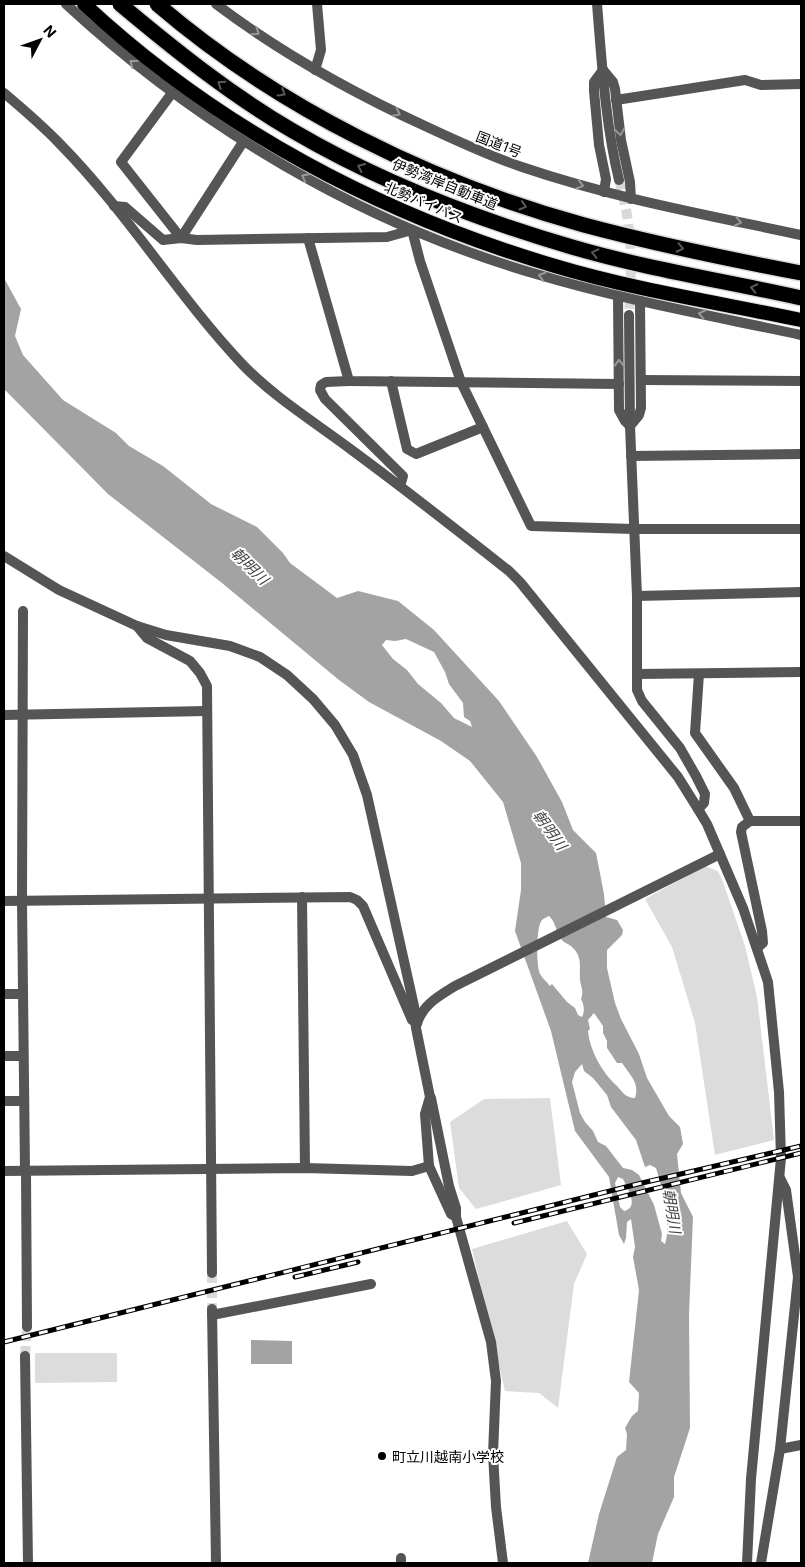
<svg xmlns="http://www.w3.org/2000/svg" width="805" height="1567" viewBox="0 0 805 1567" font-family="Inter,'Noto Sans JP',sans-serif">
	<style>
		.green { fill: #dcdcdc }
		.water { fill: #a3a3a3; fill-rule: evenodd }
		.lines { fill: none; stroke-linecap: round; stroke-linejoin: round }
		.minor-tunnel { stroke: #d9d9d9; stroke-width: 10; stroke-dasharray: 10 5; stroke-linecap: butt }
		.trunk-casing { stroke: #dbdbdb; stroke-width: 16 }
		.minor { stroke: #555; stroke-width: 10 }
		.tertiary { stroke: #555; stroke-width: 10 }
		.trunk { stroke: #000; stroke-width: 14 }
		.rail-casing { stroke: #000; stroke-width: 5 }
		.rail { stroke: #fff; stroke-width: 3; stroke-dasharray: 9; stroke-linecap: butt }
		.motorway-bridge-casing { stroke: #dbdbdb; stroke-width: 18; stroke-linecap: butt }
		.motorway-bridge { stroke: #000; stroke-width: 15 }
		.oneway { stroke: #999 }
		.oneway2 { stroke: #595959 }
		.poi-dot { fill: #000; stroke: #fff; stroke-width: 2 }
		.labels { text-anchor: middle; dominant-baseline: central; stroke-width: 4; stroke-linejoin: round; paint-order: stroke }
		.street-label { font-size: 14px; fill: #000; stroke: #fff }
		.poi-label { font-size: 14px; fill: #000; stroke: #fff; text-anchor: start }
		.water-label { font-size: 15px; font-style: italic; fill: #444; stroke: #fff }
	</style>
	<rect width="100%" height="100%" fill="#fff"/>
	<g class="green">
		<path d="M 705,866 L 718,871 L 723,882 L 745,946 L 757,997 L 774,1140 L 715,1155 L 695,1023 L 672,947 L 645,899 Z"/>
		<path d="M 550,1098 L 561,1185 L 476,1209 L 459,1188 L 450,1122 L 484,1099 Z"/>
		<path d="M 567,1221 L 587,1254 L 574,1284 L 558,1408 L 539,1393 L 505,1391 L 472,1249 Z"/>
		<path d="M 35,1353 L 117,1353 L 117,1382 L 35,1383 Z"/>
	</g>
	<g class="water">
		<path d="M 4,278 L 21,309 L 15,336 L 23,355 L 63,400 L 116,433 L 129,446 L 163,466 L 211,504 L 257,527 L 283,553 L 290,563 L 337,598 L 358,591 L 398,601 L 434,630 L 499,701 L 537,757 L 562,802 L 573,830 L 596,853 L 604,894 L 606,917 L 617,920 L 623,930 L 622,935 L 607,950 L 607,968 L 615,1003 L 621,1019 L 639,1054 L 647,1078 L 669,1116 L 680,1127 L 683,1144 L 677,1154 L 681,1193 L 693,1217 L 689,1314 L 690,1428 L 674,1477 L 674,1497 L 658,1534 L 652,1563 L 588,1563 L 599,1514 L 617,1457 L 626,1450 L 627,1434 L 625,1428 L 632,1416 L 638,1411 L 639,1393 L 629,1382 L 639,1290 L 633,1257 L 635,1247 L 631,1219 L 627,1222 L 626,1238 L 624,1244 L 619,1235 L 609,1177 L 575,1131 L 551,1031 L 515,931 L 521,890 L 521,863 L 503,802 L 470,761 L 441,741 L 369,702 L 339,680 L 222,583 L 108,494 L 5,390 ZM 406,639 L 434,652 L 445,672 L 449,684 L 463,703 L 464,717 L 470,721 L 472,727 L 454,718 L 441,703 L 418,684 L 407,670 L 393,659 L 382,645 L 386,640 L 395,641 ZM 549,916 C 556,922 556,933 562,940 C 564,943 569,944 572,947 C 583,957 579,967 580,980 C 581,987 584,991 581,999 C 584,1005 585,1011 582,1017 L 578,1015 L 575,1008 L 567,1002 L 552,984 L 550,986 C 547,982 542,978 540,974 C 536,966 536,926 542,920 C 544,918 547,917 549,916 ZM 594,1013 L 603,1026 L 603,1033 L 607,1041 L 607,1048 L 617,1063 L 622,1063 C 630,1075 640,1083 635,1098 C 625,1098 622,1091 616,1085 C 602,1072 590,1051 588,1031 L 590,1029 L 588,1020 ZM 582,1064 L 584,1071 L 593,1078 L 602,1089 L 607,1095 L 611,1107 L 636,1140 L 645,1167 L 650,1165 L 656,1168 C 663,1190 672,1222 665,1244 L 661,1241 L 662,1234 L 654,1205 L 639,1175 L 632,1170 L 623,1168 L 606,1146 L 598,1142 L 593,1131 L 585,1122 L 580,1113 L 572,1082 L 575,1072 ZM 618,1177 L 623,1179 C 627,1188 640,1207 624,1211 L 620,1207 L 615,1183 Z"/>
		<path d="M 251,1340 L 292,1341 L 292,1364 L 251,1364 Z"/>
	</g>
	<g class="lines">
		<g class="minor-tunnel">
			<path d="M 619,180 C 633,229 632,264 629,315"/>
			<path d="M 212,1273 L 212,1309"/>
			<path d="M 25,1356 L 27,1327"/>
		</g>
		<defs>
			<path id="trunk" d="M 84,4 C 217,128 382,215 555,266 C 635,290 720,303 801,320"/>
		</defs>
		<use href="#trunk" class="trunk-casing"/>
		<g class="minor">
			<path d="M 66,4 C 200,128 361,223 536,274 C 623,300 713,316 801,335"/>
			<path d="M 216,4 C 281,53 351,92 425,126 C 457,141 489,156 522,167 C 613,198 707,215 801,235"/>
			<path d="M 597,4 C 602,63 605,122 619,180"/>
			<path d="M 315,70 L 321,50 L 317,4"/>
			<path d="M 603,70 L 613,82 L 615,89 L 621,140 L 630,182 L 631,199"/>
			<path d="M 603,70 L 594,82 L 594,91 L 599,145 L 606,179 L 604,192"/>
			<path d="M 4,93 C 23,109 42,125 60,144 C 127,212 177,295 243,365 C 275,398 316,423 353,451 C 406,490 457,530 509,571 L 520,582 L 678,777 L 698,809 L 707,824 L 743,908 L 768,982 L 779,1092 L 781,1158 L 751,1479 L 747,1563"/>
			<path d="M 172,93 L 121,162 L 181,238"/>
			<path d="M 616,100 L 745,80 L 761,85 L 801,84"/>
			<path d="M 114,206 L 125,207 L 163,240 L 181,238 L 197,240 L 387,237 L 412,230"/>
			<path d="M 412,230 L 420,261 L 461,382 L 531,526 L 634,529 L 801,529"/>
			<path d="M 181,238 L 243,142"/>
			<path d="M 308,238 L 349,381 L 619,384"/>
			<path d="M 618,296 L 619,410 L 625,421 L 630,426"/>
			<path d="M 629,315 L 630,426 L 637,596 L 637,690 L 642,701 L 680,748 L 696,776 L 705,794 L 704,803 L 698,809"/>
			<path d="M 641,380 L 801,381"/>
			<path d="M 349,381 L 326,382 L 321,385 L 320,390 L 325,399 L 403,476 L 400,486"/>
			<path d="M 391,381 L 407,449 L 416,454 L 483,427"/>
			<path d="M 630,426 L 639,415 L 641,408 L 640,301"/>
			<path d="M 631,456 L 801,454"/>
			<path d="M 4,556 L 59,590 L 137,626 L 166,635 L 230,646 L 260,657 L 287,675 L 313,699 L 335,725 L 353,755 L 367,795 L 414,1006 L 416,1028 L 430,1097 L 425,1114 L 429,1166 L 451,1214 L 456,1217 L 491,1342 L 496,1381 L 493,1454 L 496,1507 L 503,1563"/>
			<path d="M 637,596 L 801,592"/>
			<path d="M 23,611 L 22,901 L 25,1171"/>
			<path d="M 137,626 L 147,638 L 190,661 L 200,673 L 207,686 L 212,1273"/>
			<path d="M 699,674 L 695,733 L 734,788 L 750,821"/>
			<path d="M 4,715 L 207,711"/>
			<path d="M 302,897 L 305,1168"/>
			<path d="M 4,901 L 350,897 L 357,900 L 363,906 L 412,1020"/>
			<path d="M 757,948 L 763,943 L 762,931 L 741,832 L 742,827 L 750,821 L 801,821"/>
			<path d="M 4,994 L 23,994"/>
			<path d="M 417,1024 C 422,1005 439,996 455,986 L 720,854"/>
			<path d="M 4,1056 L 23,1056"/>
			<path d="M 431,1098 L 449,1186 L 456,1208 L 456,1217"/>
			<path d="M 4,1101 L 24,1101"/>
			<path d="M 4,1171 L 305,1168 L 412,1171 L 429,1166"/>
			<path d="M 26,1171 L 27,1327"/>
			<path d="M 212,1309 L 216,1563"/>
			<path d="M 212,1315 L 371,1284"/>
			<path d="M 25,1356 L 28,1563"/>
			<path d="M 780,1449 L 801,1445"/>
			<path d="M 401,1558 L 401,1563"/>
			<path d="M 761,1563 L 780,1449 L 798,1277 L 786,1190 L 780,1178"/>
		</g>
		<path class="tertiary" d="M 638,674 L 801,672"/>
		<use href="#trunk" class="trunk"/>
		<defs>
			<g id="rail">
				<path d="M 514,1223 L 801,1153"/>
				<path d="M 295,1277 L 358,1262"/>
				<path d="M 4,1342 L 642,1183 L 801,1146"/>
			</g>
		</defs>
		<use href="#rail" class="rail-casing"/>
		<use href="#rail" class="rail"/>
		<defs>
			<g id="motorway-bridge">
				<path d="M 120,4 C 175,50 231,95 293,131 C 380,182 476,219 572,247 C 647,269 725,281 801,298"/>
				<path d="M 157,4 C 277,107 431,183 584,225 C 655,244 728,259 801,273"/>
			</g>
		</defs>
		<use href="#motorway-bridge" class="motorway-bridge-casing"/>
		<use href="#motorway-bridge" class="motorway-bridge"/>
	</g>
	<defs><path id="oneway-chevron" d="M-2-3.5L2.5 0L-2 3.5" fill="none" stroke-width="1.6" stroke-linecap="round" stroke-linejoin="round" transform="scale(1.25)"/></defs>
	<g class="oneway">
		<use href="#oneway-chevron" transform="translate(256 32) rotate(35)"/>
		<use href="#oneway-chevron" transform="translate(133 63) rotate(-142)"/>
		<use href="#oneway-chevron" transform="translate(397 113) rotate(26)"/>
		<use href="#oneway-chevron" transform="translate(620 132) rotate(82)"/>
		<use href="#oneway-chevron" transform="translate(305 177) rotate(-152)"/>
		<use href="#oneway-chevron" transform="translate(580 185) rotate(16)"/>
		<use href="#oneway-chevron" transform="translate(738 222) rotate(12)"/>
		<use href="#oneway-chevron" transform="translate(542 276) rotate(-164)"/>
		<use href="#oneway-chevron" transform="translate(702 314) rotate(-168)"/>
		<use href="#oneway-chevron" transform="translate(619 363) rotate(-91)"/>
	</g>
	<g class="oneway2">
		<use href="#oneway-chevron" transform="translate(221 84) rotate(-146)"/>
		<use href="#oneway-chevron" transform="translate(282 93) rotate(31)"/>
		<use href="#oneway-chevron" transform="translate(361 167) rotate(-155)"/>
		<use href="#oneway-chevron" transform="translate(523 206) rotate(17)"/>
		<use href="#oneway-chevron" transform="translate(680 248) rotate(12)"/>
		<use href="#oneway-chevron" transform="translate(595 253) rotate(-167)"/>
		<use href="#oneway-chevron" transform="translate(754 288) rotate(-168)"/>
	</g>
	<circle class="poi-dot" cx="382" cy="1456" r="5"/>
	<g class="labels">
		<g class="street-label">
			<text transform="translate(499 144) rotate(21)">国道1号</text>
			<text transform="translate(445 184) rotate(22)">伊勢湾岸自動車道</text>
			<text transform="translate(424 202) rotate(23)">北勢バイパス</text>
		</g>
		<g class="poi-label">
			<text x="392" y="1456">町立川越南小学校</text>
		</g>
		<g class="water-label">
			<text transform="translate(250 566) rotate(44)">朝明川</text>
			<text transform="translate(550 830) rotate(54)">朝明川</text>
			<text transform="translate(672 1211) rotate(81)">朝明川</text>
		</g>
	</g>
	<rect width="805" height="1567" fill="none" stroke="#000000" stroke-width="10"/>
	<g transform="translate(40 40) rotate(49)" stroke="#ffffff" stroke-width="4" paint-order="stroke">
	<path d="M0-4L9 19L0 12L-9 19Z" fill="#000000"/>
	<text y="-8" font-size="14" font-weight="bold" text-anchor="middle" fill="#000000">N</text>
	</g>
</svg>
